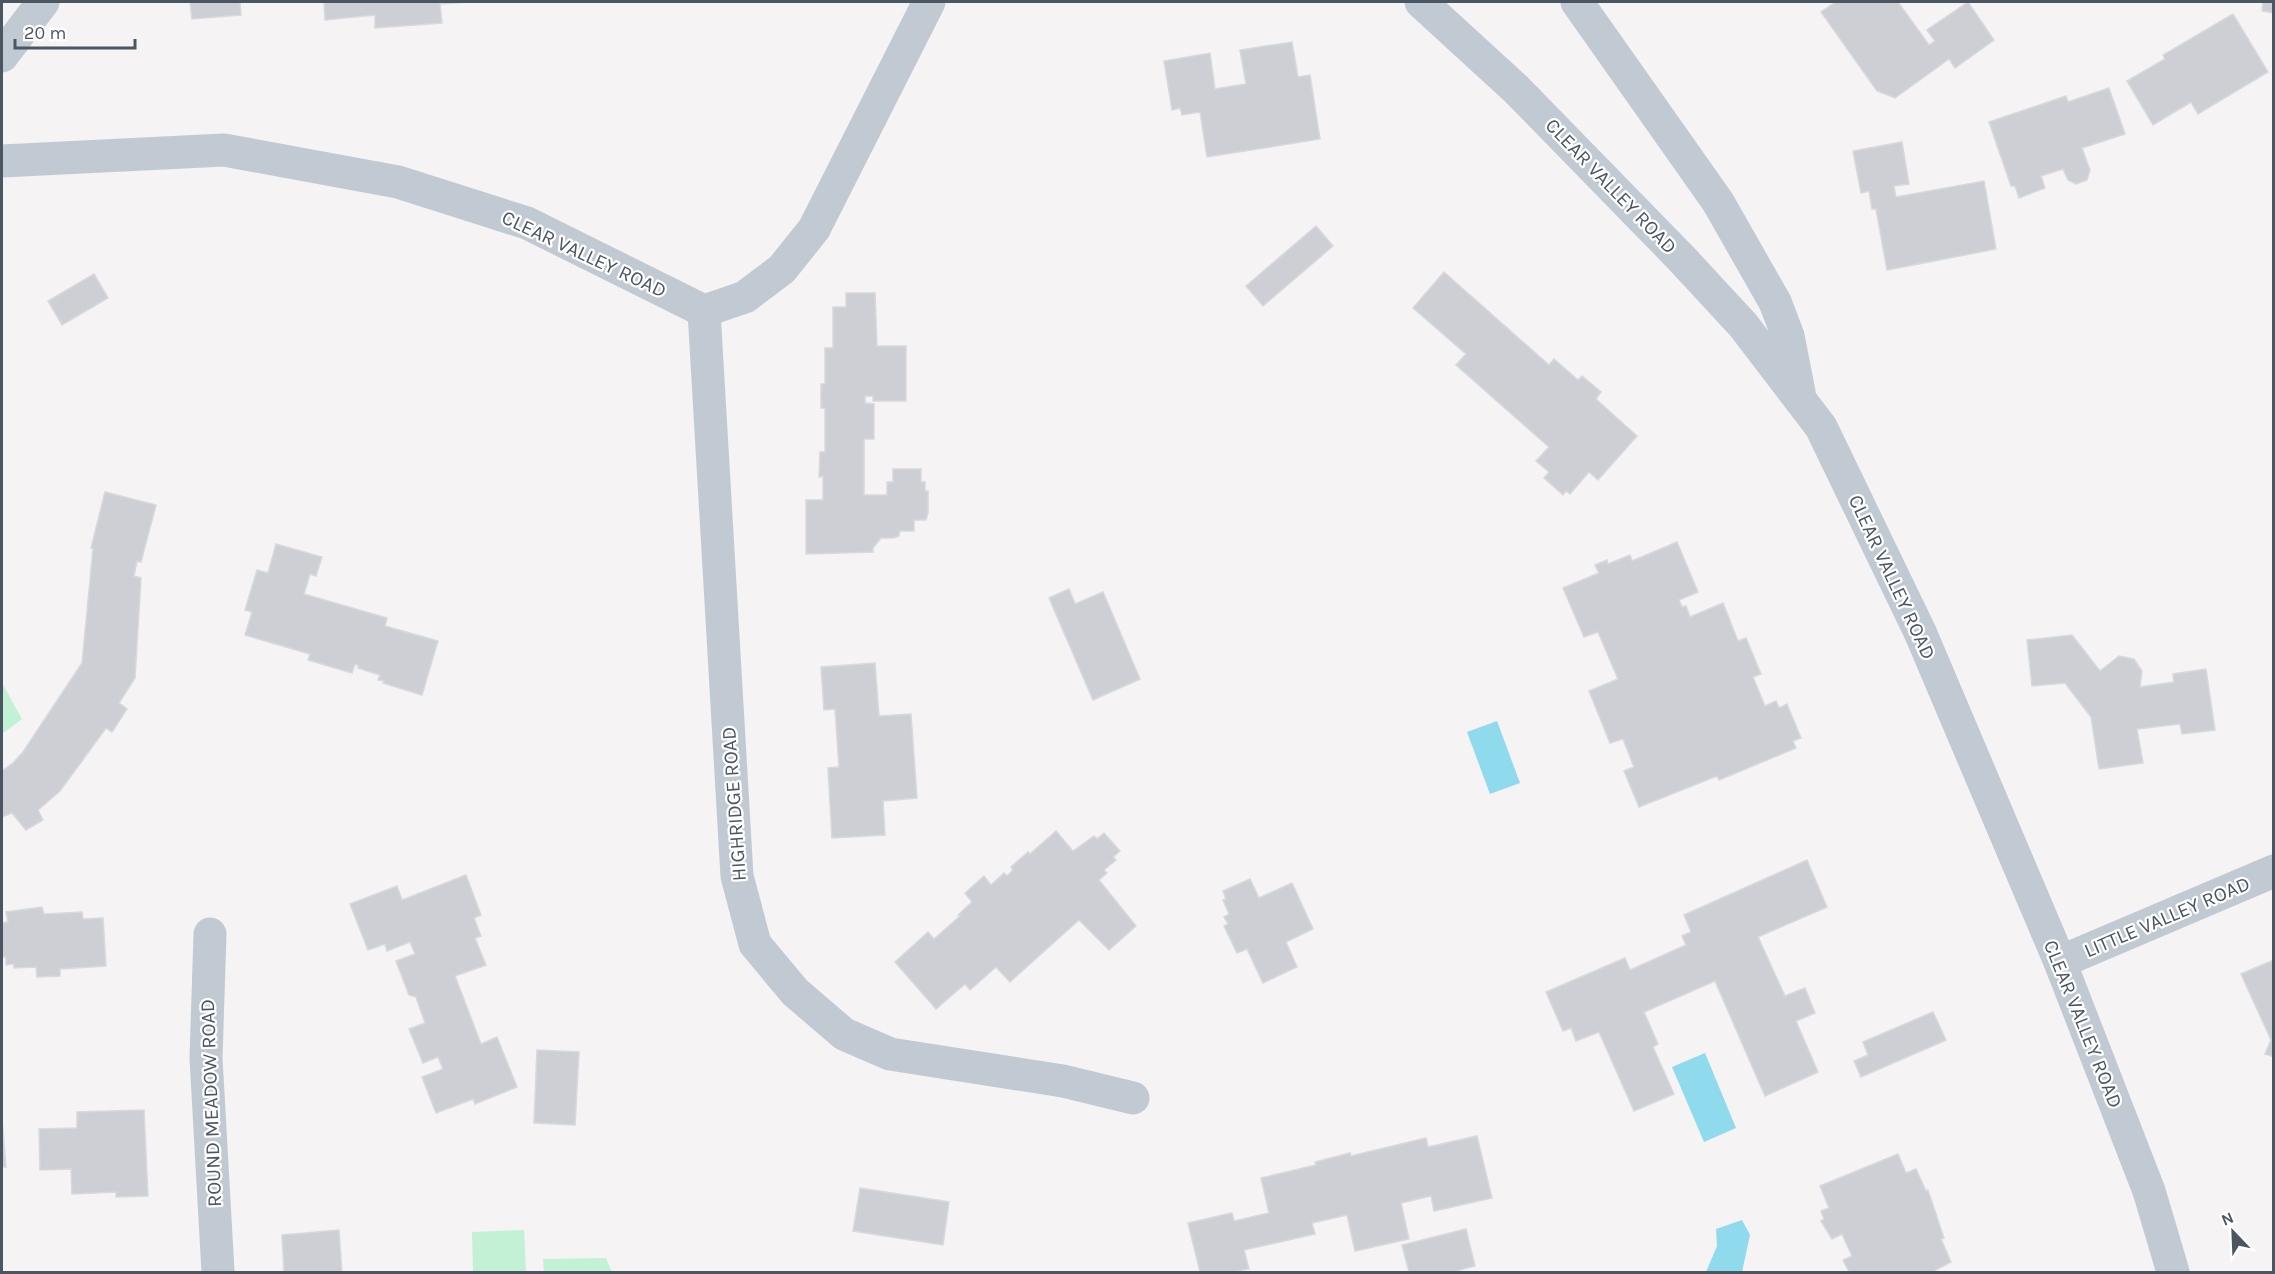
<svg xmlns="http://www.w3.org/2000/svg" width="2275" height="1274" viewBox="0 0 2275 1274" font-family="Karla,sans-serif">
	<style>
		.green { fill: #c3f1d5 }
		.water { fill: #90daee }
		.building { fill: #cdcfd5; stroke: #d7d9de; stroke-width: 1.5 }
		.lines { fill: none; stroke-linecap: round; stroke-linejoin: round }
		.minor { stroke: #c1cad2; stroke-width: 33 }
		.labels { text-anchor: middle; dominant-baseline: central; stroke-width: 4.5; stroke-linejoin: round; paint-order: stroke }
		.street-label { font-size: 20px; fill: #4a5661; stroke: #fff }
	</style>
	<rect width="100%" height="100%" fill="#f5f3f3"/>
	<g class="green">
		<path d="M 2,683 L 22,719 L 2,734 Z"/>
		<path d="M 524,1230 L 526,1272 L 473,1272 L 472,1232 Z"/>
		<path d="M 606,1258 L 612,1272 L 544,1272 L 543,1259 Z"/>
	</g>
	<g class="water">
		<path d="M 1497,721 L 1520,783 L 1490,794 L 1467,732 Z"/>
		<path d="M 1705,1053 L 1736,1128 L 1704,1142 L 1672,1067 Z"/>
		<path d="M 1742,1220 L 1750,1235 L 1742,1272 L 1706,1272 L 1717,1246 L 1716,1229 Z"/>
	</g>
	<g class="building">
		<path d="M 190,2 L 240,2 L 241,15 L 192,19 Z"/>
		<path d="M 324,2 L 469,2 L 440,4 L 442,23 L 375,28 L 375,15 L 325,20 Z"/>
		<path d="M 1836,2 L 1898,2 L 1929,45 L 1935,41 L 1927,30 L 1968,2 L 1994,40 L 1955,68 L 1949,59 L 1895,98 L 1877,91 L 1821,12 Z"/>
		<path d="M 2263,2 L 2274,2 L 2274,13 L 2262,11 Z"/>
		<path d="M 2233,14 L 2268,72 L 2198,114 L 2191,102 L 2153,125 L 2127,81 L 2165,59 L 2163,55 Z"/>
		<path d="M 1292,42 L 1298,77 L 1310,75 L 1320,139 L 1207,157 L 1200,112 L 1182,115 L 1180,108 L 1172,110 L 1164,61 L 1210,53 L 1215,89 L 1246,84 L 1240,50 Z"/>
		<path d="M 2109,88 L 2125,134 L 2082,148 L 2090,170 L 2087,180 L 2076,184 L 2068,180 L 2063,169 L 2041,176 L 2045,188 L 2019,198 L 2015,186 L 2011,186 L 1989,122 L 2066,96 L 2068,102 Z"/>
		<path d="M 1902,142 L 1909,184 L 1894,186 L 1896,197 L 1984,181 L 1996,249 L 1887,270 L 1876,209 L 1872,209 L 1869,191 L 1861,193 L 1853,151 Z"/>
		<path d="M 1316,226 L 1333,246 L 1263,306 L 1246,286 Z"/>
		<path d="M 1444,272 L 1549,365 L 1554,359 L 1578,380 L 1582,376 L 1601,392 L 1596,399 L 1637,436 L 1598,480 L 1589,472 L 1570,494 L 1566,491 L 1563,495 L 1544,478 L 1549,472 L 1536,461 L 1549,447 L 1456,365 L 1466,354 L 1413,308 Z"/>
		<path d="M 94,274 L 108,298 L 62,325 L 48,301 Z"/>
		<path d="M 846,293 L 875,293 L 877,346 L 906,346 L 906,401 L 873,401 L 873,396 L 865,396 L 865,403 L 874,404 L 874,439 L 864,439 L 864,495 L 887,495 L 887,482 L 893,482 L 893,469 L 921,469 L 921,482 L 925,482 L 925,491 L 928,491 L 928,513 L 926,520 L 914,520 L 914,531 L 900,531 L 899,536 L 894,538 L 881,538 L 873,548 L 873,552 L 806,554 L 806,500 L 823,500 L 823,476 L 819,477 L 820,452 L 825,452 L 825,408 L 821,408 L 821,384 L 825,384 L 825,348 L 833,348 L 833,307 L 846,307 Z"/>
		<path d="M 105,492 L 156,505 L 141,562 L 137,561 L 134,576 L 141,578 L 135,678 L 119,703 L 127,709 L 112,732 L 106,728 L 60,791 L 38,810 L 43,820 L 26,830 L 12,813 L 2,817 L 2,771 L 13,763 L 23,752 L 82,663 L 93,549 L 91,548 Z"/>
		<path d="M 1677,542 L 1698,592 L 1679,600 L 1682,607 L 1686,606 L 1690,617 L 1723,603 L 1738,641 L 1746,638 L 1761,674 L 1753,677 L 1765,706 L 1776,701 L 1779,708 L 1787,704 L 1801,738 L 1793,741 L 1796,748 L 1719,780 L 1717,776 L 1639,807 L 1624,771 L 1634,767 L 1623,739 L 1610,743 L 1589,691 L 1618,679 L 1598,632 L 1584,637 L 1563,588 L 1599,573 L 1595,565 L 1607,560 L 1608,564 L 1630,555 L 1632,561 Z"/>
		<path d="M 276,544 L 322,557 L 316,576 L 310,574 L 304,594 L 387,618 L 385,626 L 438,641 L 422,695 L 383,683 L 384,681 L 378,680 L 380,675 L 358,668 L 359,666 L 355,664 L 352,673 L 308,660 L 310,654 L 245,635 L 252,612 L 245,610 L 257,570 L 268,573 Z"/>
		<path d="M 1069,589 L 1075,604 L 1103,592 L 1140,679 L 1093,700 L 1049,598 Z"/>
		<path d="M 2072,635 L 2100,671 L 2119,656 L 2134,659 L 2142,671 L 2140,687 L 2174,682 L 2173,674 L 2206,669 L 2215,730 L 2182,734 L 2180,724 L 2137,729 L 2143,763 L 2099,769 L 2091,717 L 2065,683 L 2032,686 L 2027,640 Z"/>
		<path d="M 875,663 L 879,716 L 911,714 L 917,798 L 883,801 L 885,835 L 832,838 L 828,768 L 839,767 L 835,709 L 824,710 L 821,667 Z"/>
		<path d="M 1056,831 L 1073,851 L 1094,836 L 1097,839 L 1104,833 L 1120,851 L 1113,857 L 1116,860 L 1104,870 L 1107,873 L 1099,880 L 1136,926 L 1109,950 L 1079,920 L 1010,982 L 996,967 L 970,990 L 965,984 L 936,1009 L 895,962 L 928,932 L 934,939 L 960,916 L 958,915 L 972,902 L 965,893 L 984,876 L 991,885 L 1004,873 L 1007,876 L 1013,870 L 1011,867 L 1028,852 L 1030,854 Z"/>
		<path d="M 1807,860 L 1827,907 L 1758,937 L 1785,996 L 1805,988 L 1815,1013 L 1796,1021 L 1818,1072 L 1765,1096 L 1715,981 L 1644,1012 L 1658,1044 L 1653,1047 L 1674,1094 L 1634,1111 L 1599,1032 L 1576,1041 L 1571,1028 L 1563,1031 L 1546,992 L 1625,958 L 1630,970 L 1686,945 L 1682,936 L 1691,932 L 1684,915 Z"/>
		<path d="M 466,875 L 481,915 L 474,918 L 481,936 L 475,938 L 486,965 L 455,976 L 481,1044 L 497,1037 L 517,1087 L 475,1104 L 473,1099 L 436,1113 L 422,1077 L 443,1069 L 438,1057 L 423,1063 L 409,1029 L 425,1023 L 416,997 L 409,995 L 396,961 L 415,954 L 410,942 L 387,951 L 385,944 L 368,950 L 350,904 L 397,886 L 402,900 Z"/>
		<path d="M 1250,879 L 1259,898 L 1292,883 L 1313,929 L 1286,942 L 1297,967 L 1263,983 L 1247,949 L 1237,953 L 1224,926 L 1228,924 L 1224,917 L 1229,914 L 1223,900 L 1226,899 L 1223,891 Z"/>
		<path d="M 42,907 L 44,914 L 82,912 L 83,919 L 103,918 L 106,966 L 60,969 L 60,976 L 37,977 L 36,967 L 14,968 L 14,964 L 6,965 L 6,957 L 2,957 L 2,923 L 8,922 L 6,912 Z"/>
		<path d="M 2274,960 L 2274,1057 L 2265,1054 L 2271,1040 L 2241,974 Z"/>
		<path d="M 1933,1012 L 1946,1040 L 1861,1077 L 1854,1061 L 1868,1055 L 1863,1042 Z"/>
		<path d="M 537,1050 L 579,1052 L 575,1125 L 534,1123 Z"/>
		<path d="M 144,1110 L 148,1196 L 116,1197 L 116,1192 L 72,1194 L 71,1169 L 40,1170 L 39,1129 L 77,1128 L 77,1112 Z"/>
		<path d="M 2,1120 L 6,1167 L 2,1167 Z"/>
		<path d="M 1477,1136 L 1492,1198 L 1434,1211 L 1431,1196 L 1401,1203 L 1409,1239 L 1355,1251 L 1347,1215 L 1312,1223 L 1315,1234 L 1244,1250 L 1249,1269 L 1231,1272 L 1200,1272 L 1188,1223 L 1232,1213 L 1234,1221 L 1269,1213 L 1261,1178 L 1316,1165 L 1315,1162 L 1350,1153 L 1351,1156 L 1426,1138 L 1428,1147 Z"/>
		<path d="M 1898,1154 L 1906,1173 L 1916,1169 L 1926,1191 L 1928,1190 L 1944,1238 L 1941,1239 L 1951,1262 L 1932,1272 L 1849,1272 L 1843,1260 L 1852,1256 L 1842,1234 L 1832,1239 L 1821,1221 L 1824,1219 L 1821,1211 L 1829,1208 L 1820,1186 Z"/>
		<path d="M 860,1188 L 949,1202 L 943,1245 L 853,1231 Z"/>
		<path d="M 1466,1229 L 1475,1266 L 1452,1272 L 1409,1272 L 1402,1245 Z"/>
		<path d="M 339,1230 L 342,1272 L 284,1272 L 282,1235 Z"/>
	</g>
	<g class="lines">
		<g class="minor">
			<path d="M 1421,2 L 1516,89 L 1681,258 L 1743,325 L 1821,427 L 1920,632 L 2060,962 L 2149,1191 L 2173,1272"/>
			<path d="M 1577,2 L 1718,202 L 1775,302 L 1788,336 L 1799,392"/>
			<path d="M 2,56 L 43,2"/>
			<path d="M 2,161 L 224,150 L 398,182 L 527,223 L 704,311 L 745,297 L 782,269 L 814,229 L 929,2"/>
			<path d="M 704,311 L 737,876 L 755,944 L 795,992 L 844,1034 L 890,1054 L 1063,1081 L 1133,1098"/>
			<path d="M 210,934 L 206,1058 L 218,1272"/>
			<path d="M 2060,962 L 2274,871"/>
		</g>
	</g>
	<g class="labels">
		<g class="street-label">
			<text transform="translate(1611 186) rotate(46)">CLEAR VALLEY ROAD</text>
			<text transform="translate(584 254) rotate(25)">CLEAR VALLEY ROAD</text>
			<text transform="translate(1892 577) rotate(65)">CLEAR VALLEY ROAD</text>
			<text transform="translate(734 804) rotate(-94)">HIGHRIDGE ROAD</text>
			<text transform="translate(2167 917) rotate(-23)">LITTLE VALLEY ROAD</text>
			<text transform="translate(2083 1024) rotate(68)">CLEAR VALLEY ROAD</text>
			<text transform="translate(211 1103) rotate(-92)">ROUND MEADOW ROAD</text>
		</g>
	</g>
	<rect width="2275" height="1274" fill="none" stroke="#4a5661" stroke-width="6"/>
	<g transform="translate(2233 1232) rotate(337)" stroke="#ffffff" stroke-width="4.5" paint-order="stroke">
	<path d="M0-4.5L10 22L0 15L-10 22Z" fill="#4a5661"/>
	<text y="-9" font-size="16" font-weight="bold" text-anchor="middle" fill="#4a5661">N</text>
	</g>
	<path d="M15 39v9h120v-9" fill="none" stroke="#4a5661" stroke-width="3"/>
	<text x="24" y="39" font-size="18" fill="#4a5661" stroke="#ffffff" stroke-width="4.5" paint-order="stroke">20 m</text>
</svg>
